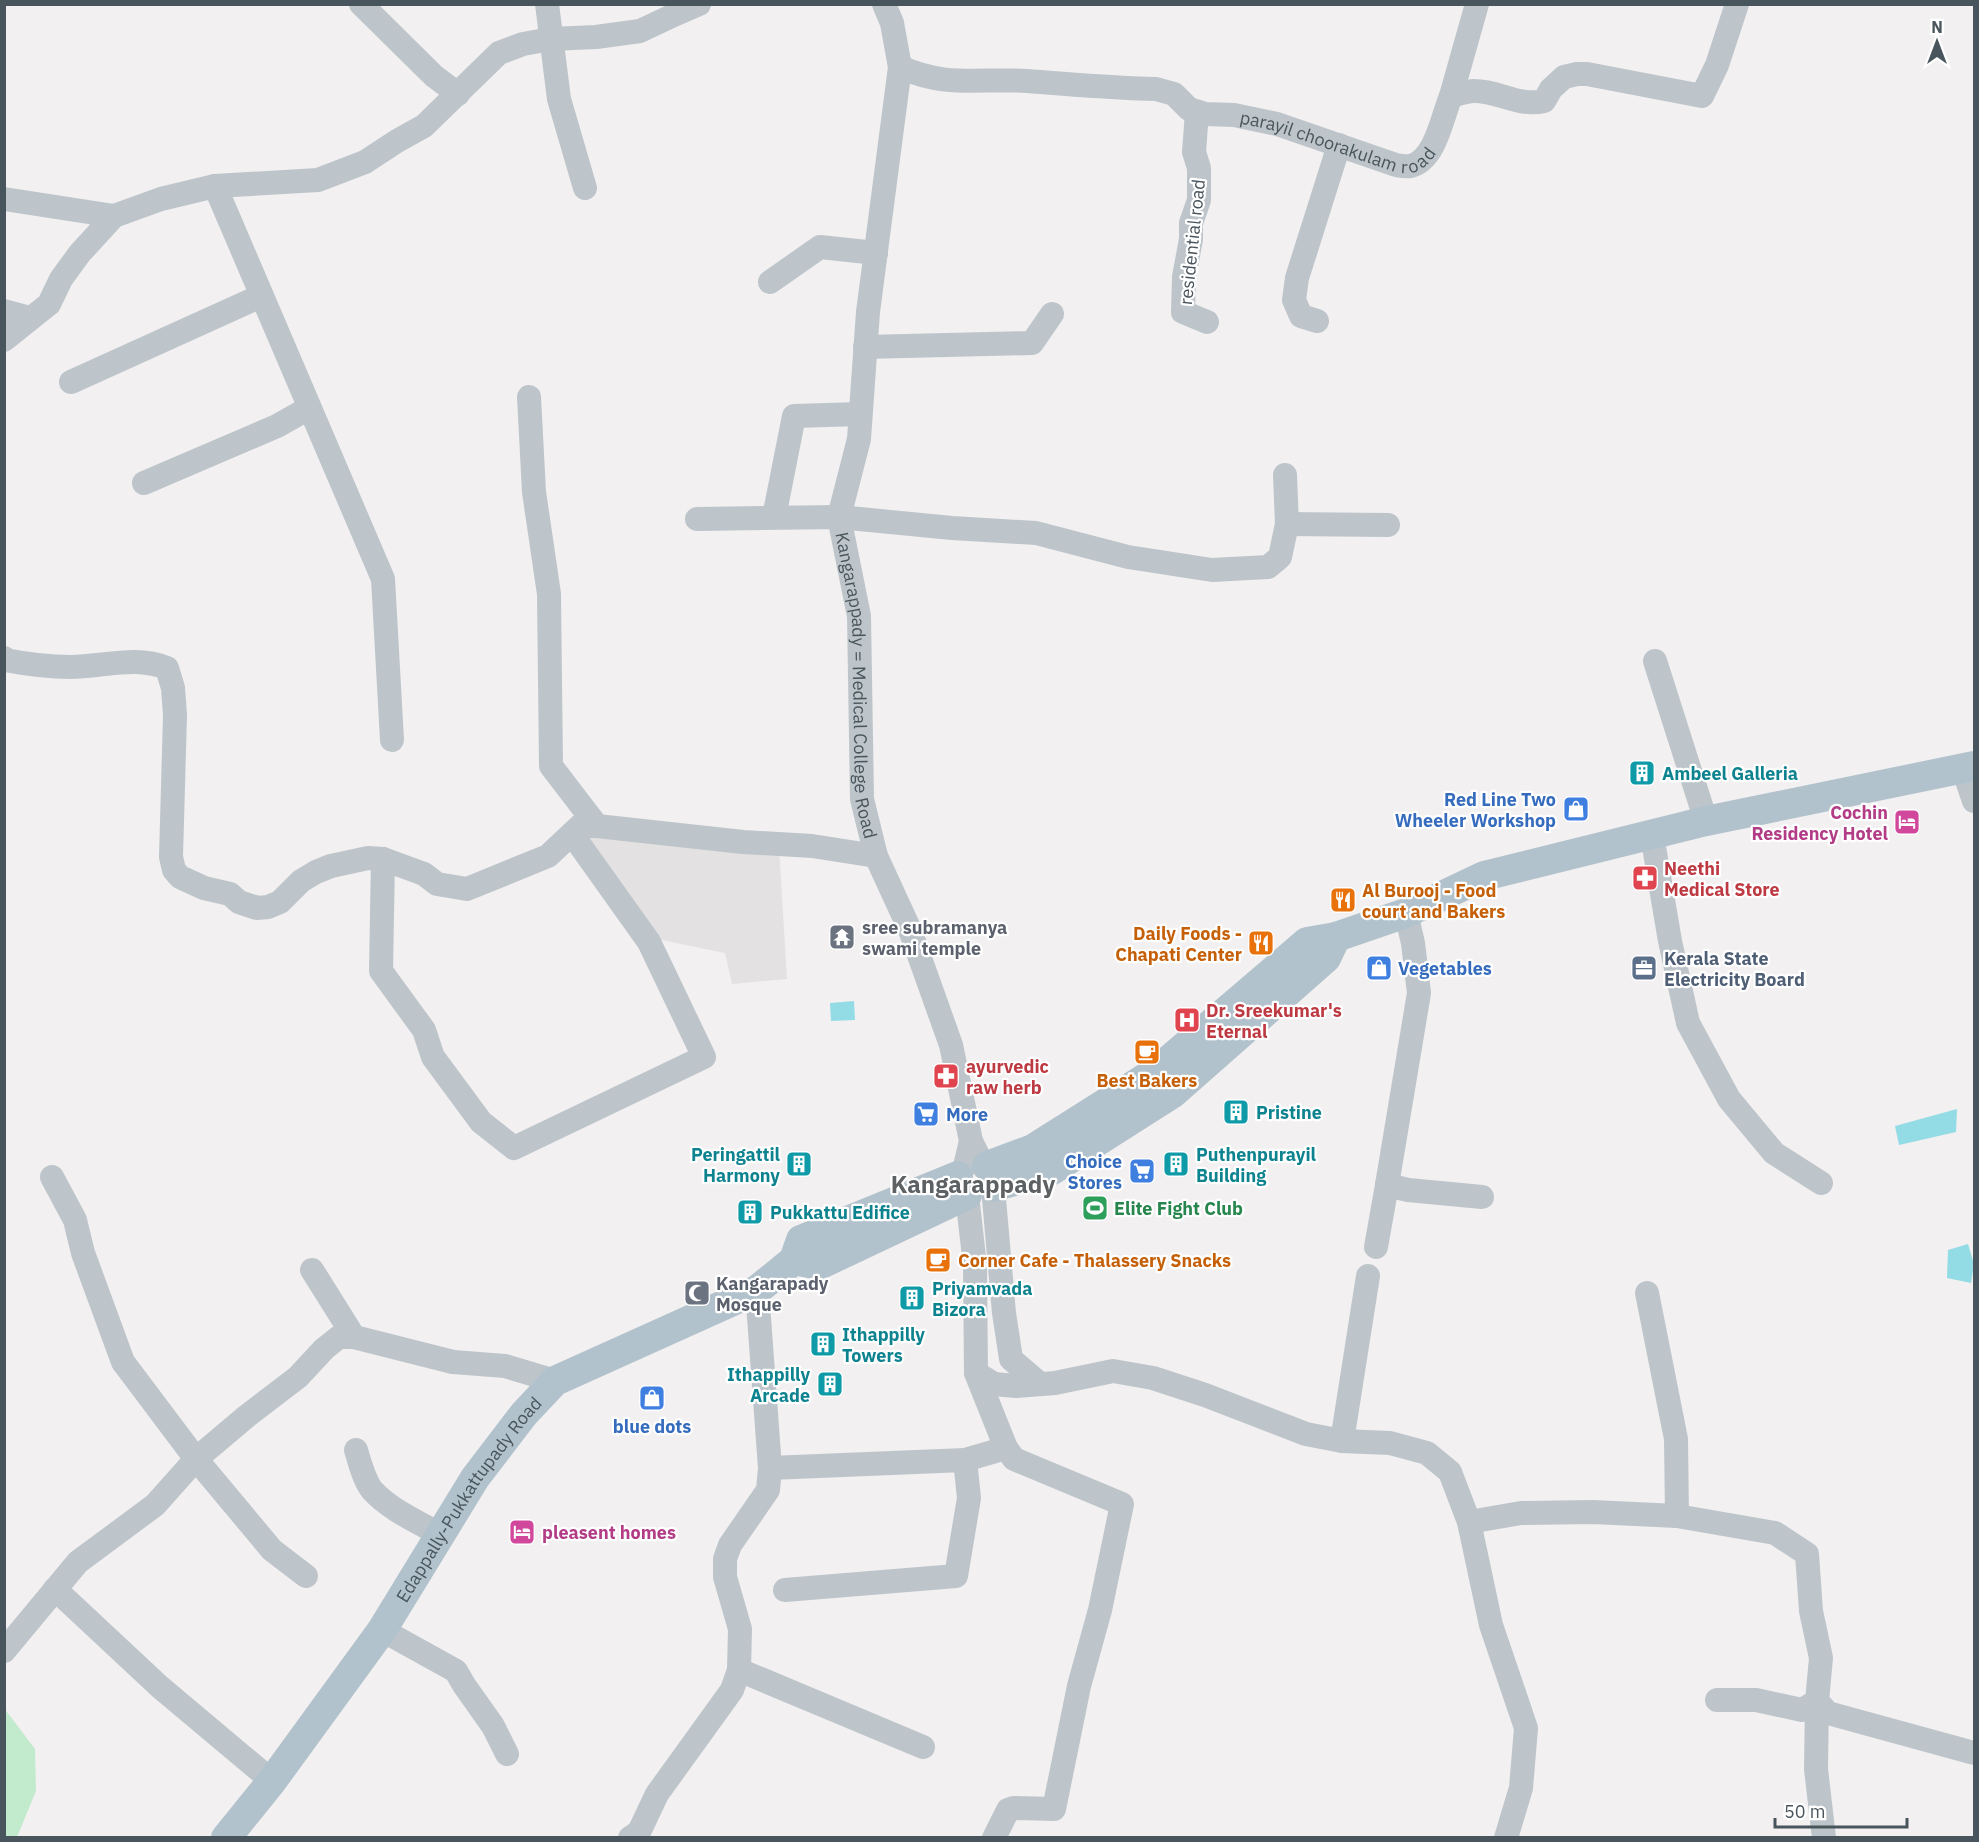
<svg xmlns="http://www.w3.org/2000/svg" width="1979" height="1842" viewBox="0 0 1979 1842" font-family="'IBM Plex Sans',sans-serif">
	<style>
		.education { fill: #e3e1e1 }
		.green { fill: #c2ebce }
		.water { fill: #93dbe5 }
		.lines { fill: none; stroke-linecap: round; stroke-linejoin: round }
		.minor { stroke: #bdc5cb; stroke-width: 24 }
		.major { stroke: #b2c2cc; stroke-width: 30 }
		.labels { text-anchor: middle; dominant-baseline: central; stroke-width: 4.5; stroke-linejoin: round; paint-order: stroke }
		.street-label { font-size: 18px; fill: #49555c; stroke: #fff }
		.culture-label { font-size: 18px; font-weight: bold; fill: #0d838f; stroke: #fff; text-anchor: start }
		.shop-label { font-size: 18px; font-weight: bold; fill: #366cbe; stroke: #fff; text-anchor: end }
		.hotel-label { font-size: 18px; font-weight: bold; fill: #b23c85; stroke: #fff; text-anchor: end }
		.health-label { font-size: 18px; font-weight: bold; fill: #be3a42; stroke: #fff; text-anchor: start }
		.food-label { font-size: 18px; font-weight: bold; fill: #c56008; stroke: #fff; text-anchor: start }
		.worship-label { font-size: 18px; font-weight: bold; fill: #5b616d; stroke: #fff; text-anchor: start }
		.service-label { font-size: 18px; font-weight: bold; fill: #4e5e75; stroke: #fff; text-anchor: start }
		.leisure-label { font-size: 18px; font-weight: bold; fill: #27864d; stroke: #fff; text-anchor: start }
		.district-label { font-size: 24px; font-weight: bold; fill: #5d6164; stroke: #fff }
	</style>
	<rect width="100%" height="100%" fill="#f2f0f0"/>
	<path class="education" d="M 588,830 L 779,847 L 787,979 L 732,984 L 725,953 L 657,939 L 588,846 Z"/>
	<path class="green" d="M 4,1708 L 35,1749 L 36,1791 L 17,1837 L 5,1837 Z"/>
	<g class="water">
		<path d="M 854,1001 L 855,1020 L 831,1021 L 830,1003 Z"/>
		<path d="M 1957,1109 L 1956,1132 L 1899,1145 L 1895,1126 Z"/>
		<path d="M 1968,1244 L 1974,1264 L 1971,1283 L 1947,1278 L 1948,1250 Z"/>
	</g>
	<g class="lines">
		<g class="minor">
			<path d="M 361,4 L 434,76 L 458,94"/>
			<path d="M 547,4 L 559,99 L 585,188"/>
			<path id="s1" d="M 884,4 L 892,23 L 900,67 L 868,312 L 859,439 L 839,517 L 859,616 L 862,799 L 876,856 L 910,930 L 951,1045 L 971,1141"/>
			<path id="s2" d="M 900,67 C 947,88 978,78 1027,81 C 1070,84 1112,88 1156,89 L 1174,94 L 1189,109 L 1205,114 L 1234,115 L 1277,124 L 1396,165 C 1401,166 1406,167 1411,166 C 1436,159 1442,117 1451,96 C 1459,94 1467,91 1474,91 C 1500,91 1518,107 1544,101 L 1551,89 L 1564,77 L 1577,74 L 1587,74 L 1702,96 L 1717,65 L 1737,4"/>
			<path d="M 1451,96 L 1477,4"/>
			<path d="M 1197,112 L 1194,152 L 1199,168 L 1199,200 L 1191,223 L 1191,239 L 1184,277 L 1183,312 L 1207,322"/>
			<path d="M 215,186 L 383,579 L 392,740"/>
			<path d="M 4,199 L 114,216"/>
			<path d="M 770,282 L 820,247 L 876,253"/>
			<path d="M 4,311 L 30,318"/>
			<path d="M 1317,321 L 1301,316 L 1294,300 L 1297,278 L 1339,145"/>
			<path d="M 4,340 L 49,304 L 61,279 L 80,253 L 114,216 L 161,199 L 215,186 L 318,180 L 365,162 L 397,141 L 424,126 L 499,53 L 523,44 L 551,39 L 596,37 L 640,31 L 676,14 L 699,4"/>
			<path d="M 865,347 L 1032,343 L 1052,314"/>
			<path d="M 71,382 L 261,296"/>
			<path d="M 529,397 L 534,492 L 549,594 L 551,766 L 597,826"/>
			<path d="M 144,483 L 277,426 L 309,408"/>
			<path d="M 774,517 L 794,416 L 860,414"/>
			<path d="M 697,519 L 839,517 L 952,528 L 1036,533 L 1128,557 L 1212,570 L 1268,567 L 1280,557 L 1287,524 L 1285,475"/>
			<path d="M 1287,524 L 1388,525"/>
			<path d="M 4,658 L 5,660 C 26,664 48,667 70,667 C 103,667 135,655 167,668 L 173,688 L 175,715 L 171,857 L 174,870 L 180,877 L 204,888 L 230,894 L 239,902 L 257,908 L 268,907 L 280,902 L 301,881 L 316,872 L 331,866 L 368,858 L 383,859 L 424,874 L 437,884 L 467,889 L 548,856 L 580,826 L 597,826 L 743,842 L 812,846 L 876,856"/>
			<path d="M 1655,661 L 1706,821"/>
			<path d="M 1963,769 L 1974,801"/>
			<path d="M 1652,835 L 1670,941 L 1688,1023 L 1729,1099 L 1774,1153 L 1821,1183"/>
			<path d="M 383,859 L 381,971 L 424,1030 L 433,1057 L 481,1122 L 514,1148 L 704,1057 L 649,942 L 572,834"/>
			<path d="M 1406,913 L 1413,943 L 1419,993 L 1387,1185 L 1408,1190 L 1482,1197"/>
			<path d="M 965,1166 L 971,1141 L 978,1155"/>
			<path d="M 52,1177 L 75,1220 L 83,1253 L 123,1362 L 196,1459 L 272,1550 L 306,1576"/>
			<path d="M 993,1187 L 1004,1313 L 1011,1359 L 1040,1384"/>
			<path d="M 967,1195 L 975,1266 L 976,1373 L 994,1384 L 1016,1386 L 1055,1383 L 1113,1371 L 1153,1378 L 1205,1395 L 1306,1434 L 1342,1441 L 1390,1443 L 1427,1453 L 1450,1472 L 1469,1522 L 1491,1625 L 1526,1728 L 1521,1788 L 1506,1838"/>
			<path d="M 1376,1247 L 1387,1185"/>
			<path d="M 312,1270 L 354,1337 L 453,1362 L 505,1366 L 555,1381"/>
			<path d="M 1647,1293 L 1676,1439 L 1677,1516"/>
			<path d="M 976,1373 L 1006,1448 L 1014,1459 L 1122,1504 L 1100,1610 L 1079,1686 L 1054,1809 L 1014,1808 L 1008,1810 L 994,1838"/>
			<path d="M 1342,1441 L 1368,1276"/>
			<path d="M 356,1450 C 360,1463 364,1480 372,1490 C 390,1510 418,1522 441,1535"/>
			<path d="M 770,1468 L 965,1460 L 1006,1448"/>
			<path d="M 1469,1522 L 1521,1513 L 1593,1512 L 1677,1516 L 1775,1533 L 1807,1554 L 1811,1611 L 1821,1658 L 1817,1701 L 1828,1713 L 1974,1753"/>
			<path d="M 55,1589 L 160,1687 L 272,1781"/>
			<path d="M 785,1590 L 956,1576 L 969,1498 L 965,1460"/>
			<path d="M 382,1630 L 456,1671 L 464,1685 L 493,1726 L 507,1754"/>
			<path d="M 4,1651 L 78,1562 L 155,1505 L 196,1459 L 247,1416 L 298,1377 L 324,1349 L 339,1337 L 354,1337"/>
			<path d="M 739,1670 L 923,1747"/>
			<path d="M 1717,1700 L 1756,1700 L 1802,1710 L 1817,1701"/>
			<path d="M 1817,1701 L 1816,1769 L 1824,1838"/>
			<path d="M 630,1838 L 639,1832 L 657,1794 L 732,1690 L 739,1670 L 740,1629 L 725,1577 L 725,1559 L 730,1545 L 768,1490 L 770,1468 L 757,1290"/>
		</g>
		<g class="major">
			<path d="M 987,1166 L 1033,1149 L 1155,1072 L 1307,942 L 1336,937 L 1406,913 L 1484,876 L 1706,821 L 1974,766"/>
			<path d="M 993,1187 L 1052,1170 L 1173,1093 L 1326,958 L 1336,937"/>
			<path d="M 794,1260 L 819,1265 L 967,1195"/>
			<path id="s3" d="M 226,1838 L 272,1781 L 382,1630 L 475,1478 L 524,1414 L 555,1381 L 757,1290 L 794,1260 L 801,1240 L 958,1176"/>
		</g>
	</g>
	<defs>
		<symbol id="building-square" viewBox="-11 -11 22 22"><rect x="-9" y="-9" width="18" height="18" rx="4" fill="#0f9aa8" stroke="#fff"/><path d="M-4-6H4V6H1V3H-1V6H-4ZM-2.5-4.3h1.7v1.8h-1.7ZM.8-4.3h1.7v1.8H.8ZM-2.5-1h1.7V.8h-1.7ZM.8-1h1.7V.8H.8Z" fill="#fff"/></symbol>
		<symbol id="shop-square" viewBox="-11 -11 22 22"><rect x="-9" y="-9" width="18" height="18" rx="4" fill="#3f7fe0" stroke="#fff"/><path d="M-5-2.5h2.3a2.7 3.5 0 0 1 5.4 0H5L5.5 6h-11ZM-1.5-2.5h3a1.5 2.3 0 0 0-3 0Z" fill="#fff"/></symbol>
		<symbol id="hotel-square" viewBox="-11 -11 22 22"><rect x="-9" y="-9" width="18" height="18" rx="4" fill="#d1479c" stroke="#fff"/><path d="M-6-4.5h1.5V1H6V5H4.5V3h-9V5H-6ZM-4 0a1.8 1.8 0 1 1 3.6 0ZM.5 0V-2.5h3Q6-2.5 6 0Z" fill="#fff"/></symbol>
		<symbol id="pharmacy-square" viewBox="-11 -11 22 22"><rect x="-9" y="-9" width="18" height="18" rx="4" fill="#e0444e" stroke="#fff"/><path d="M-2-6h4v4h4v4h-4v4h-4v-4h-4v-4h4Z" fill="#fff"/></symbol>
		<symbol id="restaurant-square" viewBox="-11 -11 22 22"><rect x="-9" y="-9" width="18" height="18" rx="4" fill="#e8710a" stroke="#fff"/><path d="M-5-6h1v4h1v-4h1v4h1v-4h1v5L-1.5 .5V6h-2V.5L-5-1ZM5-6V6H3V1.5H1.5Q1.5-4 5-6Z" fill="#fff"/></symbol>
		<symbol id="temple-square" viewBox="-11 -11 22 22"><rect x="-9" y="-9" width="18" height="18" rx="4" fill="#6b7280" stroke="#fff"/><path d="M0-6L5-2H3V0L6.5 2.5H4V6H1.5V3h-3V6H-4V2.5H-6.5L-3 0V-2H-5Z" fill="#fff"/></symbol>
		<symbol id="office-square" viewBox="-11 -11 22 22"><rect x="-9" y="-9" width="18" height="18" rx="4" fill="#5c6f8a" stroke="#fff"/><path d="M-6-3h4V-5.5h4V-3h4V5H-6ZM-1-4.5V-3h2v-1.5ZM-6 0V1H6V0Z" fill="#fff"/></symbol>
		<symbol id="hospital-square" viewBox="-11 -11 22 22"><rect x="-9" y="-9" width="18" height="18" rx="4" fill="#e0444e" stroke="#fff"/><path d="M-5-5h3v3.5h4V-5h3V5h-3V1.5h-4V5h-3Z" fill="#fff"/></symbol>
		<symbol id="cafe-square" viewBox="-11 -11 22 22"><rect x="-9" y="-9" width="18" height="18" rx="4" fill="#e8710a" stroke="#fff"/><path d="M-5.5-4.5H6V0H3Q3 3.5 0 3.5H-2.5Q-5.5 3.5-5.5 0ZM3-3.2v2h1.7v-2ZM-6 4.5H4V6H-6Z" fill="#fff"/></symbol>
		<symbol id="supermarket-square" viewBox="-11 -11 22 22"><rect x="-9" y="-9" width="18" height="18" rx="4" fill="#3f7fe0" stroke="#fff"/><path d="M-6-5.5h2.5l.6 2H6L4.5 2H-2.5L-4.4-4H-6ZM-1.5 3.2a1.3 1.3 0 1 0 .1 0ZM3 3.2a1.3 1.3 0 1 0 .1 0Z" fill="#fff"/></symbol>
		<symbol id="stadium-square" viewBox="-11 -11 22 22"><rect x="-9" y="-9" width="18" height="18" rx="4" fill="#2e9e5b" stroke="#fff"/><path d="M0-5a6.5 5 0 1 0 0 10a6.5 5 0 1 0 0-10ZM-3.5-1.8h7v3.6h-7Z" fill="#fff"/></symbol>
		<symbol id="mosque-square" viewBox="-11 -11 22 22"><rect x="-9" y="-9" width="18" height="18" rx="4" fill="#6b7280" stroke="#fff"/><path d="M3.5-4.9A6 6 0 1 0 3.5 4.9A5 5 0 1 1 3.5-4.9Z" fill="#fff"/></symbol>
	</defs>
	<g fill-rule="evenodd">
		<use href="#building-square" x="1627" y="758" width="30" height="30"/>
		<use href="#shop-square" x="1561" y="794" width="30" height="30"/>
		<use href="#hotel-square" x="1892" y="807" width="30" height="30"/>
		<use href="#pharmacy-square" x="1630" y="863" width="30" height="30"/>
		<use href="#restaurant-square" x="1328" y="885" width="30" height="30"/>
		<use href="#temple-square" x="827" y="922" width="30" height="30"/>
		<use href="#restaurant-square" x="1246" y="928" width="30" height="30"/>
		<use href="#shop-square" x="1364" y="953" width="30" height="30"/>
		<use href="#office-square" x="1629" y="953" width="30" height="30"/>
		<use href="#hospital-square" x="1172" y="1005" width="30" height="30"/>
		<use href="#cafe-square" x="1132" y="1037" width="30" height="30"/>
		<use href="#pharmacy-square" x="931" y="1061" width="30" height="30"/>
		<use href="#building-square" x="1221" y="1097" width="30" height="30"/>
		<use href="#supermarket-square" x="911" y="1099" width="30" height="30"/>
		<use href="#building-square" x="784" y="1149" width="30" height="30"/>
		<use href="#building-square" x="1161" y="1149" width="30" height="30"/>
		<use href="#supermarket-square" x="1127" y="1156" width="30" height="30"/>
		<use href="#stadium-square" x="1080" y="1193" width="30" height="30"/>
		<use href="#building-square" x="735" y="1197" width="30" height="30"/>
		<use href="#cafe-square" x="923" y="1245" width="30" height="30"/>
		<use href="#mosque-square" x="682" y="1278" width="30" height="30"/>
		<use href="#building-square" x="897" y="1283" width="30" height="30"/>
		<use href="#building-square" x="808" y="1329" width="30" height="30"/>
		<use href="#building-square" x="815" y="1369" width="30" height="30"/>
		<use href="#shop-square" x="637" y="1383" width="30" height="30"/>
		<use href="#hotel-square" x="507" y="1517" width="30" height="30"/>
	</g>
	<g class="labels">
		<g class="street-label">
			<text stroke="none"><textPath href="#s2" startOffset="453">parayil choorakulam road</textPath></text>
			<text transform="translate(1192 242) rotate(-84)">residential road</text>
			<text stroke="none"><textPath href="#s1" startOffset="690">Kangarappady = Medical College Road</textPath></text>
			<text stroke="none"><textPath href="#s3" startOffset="417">Edappally-Pukkattupady Road</textPath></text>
		</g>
		<g class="culture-label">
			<text x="1662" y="773">Ambeel Galleria</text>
			<text x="1256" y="1112">Pristine</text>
			<text x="780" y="1154" text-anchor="end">Peringattil<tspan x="780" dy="21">Harmony</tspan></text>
			<text x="1196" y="1154">Puthenpurayil<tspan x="1196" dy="21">Building</tspan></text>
			<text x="770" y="1212">Pukkattu Edifice</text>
			<text x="932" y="1288">Priyamvada<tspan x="932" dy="21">Bizora</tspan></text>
			<text x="842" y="1334">Ithappilly<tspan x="842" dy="21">Towers</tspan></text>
			<text x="810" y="1374" text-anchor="end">Ithappilly<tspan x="810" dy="21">Arcade</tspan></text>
		</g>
		<g class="shop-label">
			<text x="1556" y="799">Red Line Two<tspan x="1556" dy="21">Wheeler Workshop</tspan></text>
			<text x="1398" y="968" text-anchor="start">Vegetables</text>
			<text x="946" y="1114" text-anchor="start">More</text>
			<text x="1122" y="1161">Choice<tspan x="1122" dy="21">Stores</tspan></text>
			<text x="652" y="1426" text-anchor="middle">blue dots</text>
		</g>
		<g class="hotel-label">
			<text x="1888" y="812">Cochin<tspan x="1888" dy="21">Residency Hotel</tspan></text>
			<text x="542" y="1532" text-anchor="start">pleasent homes</text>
		</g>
		<g class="health-label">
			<text x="1664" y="868">Neethi<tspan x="1664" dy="21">Medical Store</tspan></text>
			<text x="1206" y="1010">Dr. Sreekumar's<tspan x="1206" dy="21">Eternal</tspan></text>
			<text x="966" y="1066">ayurvedic<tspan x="966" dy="21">raw herb</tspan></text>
		</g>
		<g class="food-label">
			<text x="1362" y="890">Al Burooj - Food<tspan x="1362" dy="21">court and Bakers</tspan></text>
			<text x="1242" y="933" text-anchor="end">Daily Foods -<tspan x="1242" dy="21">Chapati Center</tspan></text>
			<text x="1147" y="1080" text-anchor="middle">Best Bakers</text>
			<text x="958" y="1260">Corner Cafe - Thalassery Snacks</text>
		</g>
		<g class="worship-label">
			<text x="862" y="927">sree subramanya<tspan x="862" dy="21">swami temple</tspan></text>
			<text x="716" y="1283">Kangarapady<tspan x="716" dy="21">Mosque</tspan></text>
		</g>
		<g class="service-label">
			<text x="1664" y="958">Kerala State<tspan x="1664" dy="21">Electricity Board</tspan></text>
		</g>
		<g class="leisure-label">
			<text x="1114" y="1208">Elite Fight Club</text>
		</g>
		<g class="district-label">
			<text x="973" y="1184">Kangarappady</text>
		</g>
	</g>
	<rect width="1979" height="1842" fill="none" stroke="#49555c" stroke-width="12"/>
	<g transform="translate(1937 42)" stroke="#ffffff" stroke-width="4.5" paint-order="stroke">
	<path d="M0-4.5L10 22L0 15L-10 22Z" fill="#49555c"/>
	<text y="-9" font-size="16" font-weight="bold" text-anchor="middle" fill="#49555c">N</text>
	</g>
	<path d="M1775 1818v9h132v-9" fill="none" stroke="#49555c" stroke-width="3"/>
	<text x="1784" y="1818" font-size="18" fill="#49555c" stroke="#ffffff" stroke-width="4.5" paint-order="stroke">50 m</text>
</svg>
